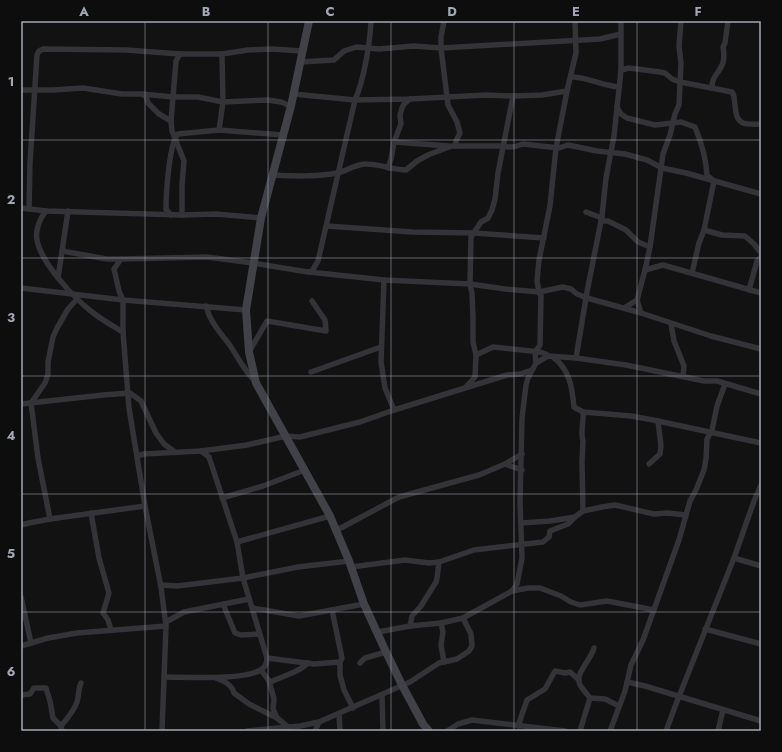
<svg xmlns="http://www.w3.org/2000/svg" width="782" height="752" viewBox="0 0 782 752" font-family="Jost,sans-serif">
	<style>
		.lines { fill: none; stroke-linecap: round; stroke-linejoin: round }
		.street { stroke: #333338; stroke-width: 5.5 }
		.secondary { stroke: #414248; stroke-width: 8 }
		.grid { fill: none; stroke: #a3a8b4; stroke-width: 1; stroke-opacity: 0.55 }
		.neatline { fill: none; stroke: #a3a8b4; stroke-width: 1.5 }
		.grid-label { font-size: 13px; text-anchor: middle; font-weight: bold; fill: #a3a8b4 }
	</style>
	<rect width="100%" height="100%" fill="#121213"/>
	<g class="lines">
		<g class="street">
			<path d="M 444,21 L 441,37 L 441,48 L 448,105 L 457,122 L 460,133 L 456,141 L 456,146"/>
			<path d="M 222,54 L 223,102 L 219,130 L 283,135"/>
			<path d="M 300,62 L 334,60 L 344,51 L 356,47 L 379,49 L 414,46 L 441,48 L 600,39 L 621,34"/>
			<path d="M 621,70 L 629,68 L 660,72 L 665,73 L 672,79 L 680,82 L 732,92 C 735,96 734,100 735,105 C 736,125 743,125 761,124"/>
			<path d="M 571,77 C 588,77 603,86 619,87"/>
			<path d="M 712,88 C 711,72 728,71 723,47 L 725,43 L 728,21"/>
			<path d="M 21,90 L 53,90 L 83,88 L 122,94 L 141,94 L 146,96 L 148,103 L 159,114 L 171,121 L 172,131 L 184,161 L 182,185 L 182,215"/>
			<path d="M 142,94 L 173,97 L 198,97 L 223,102 L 268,100 L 281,102 L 291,106"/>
			<path d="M 293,94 L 355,100 L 410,99 L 486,95 L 513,96 L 542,95 L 567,91"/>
			<path d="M 617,107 L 621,114 L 627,118 L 655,125 L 681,122 L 695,127 C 702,144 706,157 707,175 L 714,181 L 704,230 L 699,243 L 692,273"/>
			<path d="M 171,121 L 176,61 L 180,54"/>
			<path d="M 394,142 L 449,146"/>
			<path d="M 388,168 L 391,159 L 394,142 L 401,124 L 400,115 L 402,108 L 404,104 L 410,99"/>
			<path d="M 273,175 C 294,176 316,177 337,173 C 347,171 357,163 367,164 C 380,164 392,170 406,170 L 417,161 L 428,155 L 446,148 L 452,146 L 503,146 C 510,148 516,147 523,144 L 559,148 L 568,145 L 597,151 L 625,154 L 647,160 L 662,168 L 686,173 L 761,194"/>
			<path d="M 21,208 L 46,211 L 182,215 L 216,214 L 261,218"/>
			<path d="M 29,209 L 30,163 L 37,55 L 39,51 L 43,49 L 126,50 L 180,54 L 222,54 L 248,50 L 272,49 L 302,51"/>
			<path d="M 46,211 C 40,218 35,230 37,240 C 41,263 74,298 92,312 C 102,320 113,326 123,332"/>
			<path d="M 586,212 L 602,218"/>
			<path d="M 171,215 L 166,209 C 166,195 169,143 178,134 L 219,130"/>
			<path d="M 601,221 L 608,221 L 626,230 L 638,242 L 650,247"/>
			<path d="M 327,226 L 412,232 L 474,233 L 544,238"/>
			<path d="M 704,230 L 722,235 L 745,236 L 754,244 L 761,253"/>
			<path d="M 62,251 L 107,259 L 121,259"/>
			<path d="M 645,270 L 663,265 L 761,293"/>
			<path d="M 309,272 L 384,280 L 470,284 L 505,289 L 539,292 L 563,287 L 571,289 L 577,294 L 587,298 L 641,313 L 711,336 L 761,349"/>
			<path d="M 58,278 L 68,211"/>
			<path d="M 384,280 L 381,362 L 385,388 L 394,410"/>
			<path d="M 21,288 L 123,300 L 246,310"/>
			<path d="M 749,290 L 757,261 L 761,257"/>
			<path d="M 206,306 C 210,322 219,331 229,344 C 238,357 244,371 256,382"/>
			<path d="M 624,308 L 637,300"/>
			<path d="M 641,313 L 637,300 L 645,270 L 650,247 L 663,154 L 670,135 L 675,114 L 679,105 L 681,63 L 679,46 L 681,21"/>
			<path d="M 671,324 L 674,341 L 684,366 L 683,376"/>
			<path d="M 249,352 L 267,321 L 326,331 L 325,320 L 312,301"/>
			<path d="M 476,355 L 493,347 L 540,352 L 546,354 L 548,356"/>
			<path d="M 553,357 C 570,370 572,387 574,407 L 583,412"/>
			<path d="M 576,358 L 587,292 L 602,216 L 606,178 L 614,136 L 621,70 L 621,21"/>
			<path d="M 536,363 L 535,352 L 540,345 L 541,296 L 539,292 L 537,281 L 539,260 L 550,206 L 556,148 L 567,91 L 576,53 L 575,21"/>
			<path d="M 311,372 L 381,347"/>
			<path d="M 466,387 L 475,377 L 476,355 L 473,342 L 473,317 L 472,293 L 470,284 L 471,237 L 481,222 L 488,218 L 492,210 L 495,199 L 498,173 L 513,96"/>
			<path d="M 21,404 L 103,395 L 130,393 L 141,401 L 156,433 L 164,444 L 175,452"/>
			<path d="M 137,456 L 144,454 L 201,451 L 247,445 L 286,436 L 300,437 L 360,422 L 394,410 L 507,375 L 520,374 L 532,370"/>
			<path d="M 505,464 L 522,470"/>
			<path d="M 649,464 L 660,454 L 661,446 L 658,421"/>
			<path d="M 222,498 L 263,486 L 305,470"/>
			<path d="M 583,511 L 582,461 L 583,441 C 580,432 584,422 583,412 L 631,416 L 653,420 L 761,443"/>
			<path d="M 91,513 L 99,558 L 109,593 L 103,613 L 108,620 L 111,630"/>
			<path d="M 50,519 L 38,458 L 31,403 L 45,383 L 48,374 L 48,362 L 53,337 L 57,328 L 68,309 L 77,299"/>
			<path d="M 521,523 L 550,521 L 563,519 L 575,517 L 583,511 L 602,507 L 615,505 L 654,514 L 667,513 L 686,515"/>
			<path d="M 21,525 L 29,523 L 50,519 L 145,506"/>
			<path d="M 337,530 L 399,497 L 479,475 L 505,464 L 522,454"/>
			<path d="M 237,542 L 330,516"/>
			<path d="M 734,558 L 761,566"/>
			<path d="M 351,567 L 405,560 L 429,563 L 439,562 L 474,550 L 543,542 L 549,537 L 550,531 L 568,524 L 575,517"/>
			<path d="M 161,587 L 162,585 L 177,586 L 243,578 L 298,567 L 349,561"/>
			<path d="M 512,591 L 517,584 L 522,558 L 520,502 L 522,418 L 526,385 L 528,378 L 536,363 L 548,356 L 576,358 L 626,365 L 704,381 L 717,381 L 761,394"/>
			<path d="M 21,597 L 31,643"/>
			<path d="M 223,604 L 235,633 L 241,635 L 259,634"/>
			<path d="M 253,608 L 299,616 L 364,604"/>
			<path d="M 166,622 L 184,612 L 249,599"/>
			<path d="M 441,623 L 443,632 L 441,645 L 444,662"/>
			<path d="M 410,626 L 412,616 L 421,606 L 436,582 L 437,578 L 439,562"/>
			<path d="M 705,629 L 761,644"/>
			<path d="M 378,632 L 410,626 L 441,623 L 463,618 L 512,591 L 528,588 L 540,588 L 561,596 L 571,602 L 580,605 L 607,601 L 654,610"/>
			<path d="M 21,646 L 48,638 L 77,633 L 166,626"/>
			<path d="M 267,658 L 314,664 L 340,662 L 342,658 L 332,610"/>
			<path d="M 340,662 L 340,675 L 344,690 L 353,708"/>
			<path d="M 360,663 L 365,658 L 386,652"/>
			<path d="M 261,670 L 269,681 L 274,699 L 273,709 L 277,718 L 288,727"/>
			<path d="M 164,677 C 186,677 246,681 262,669 C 266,666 267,663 267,658 L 243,578 L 237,542 L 209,457 L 201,451"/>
			<path d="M 216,678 C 223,681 232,684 234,693 L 249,704 L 277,718"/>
			<path d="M 269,681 L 273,681 C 285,675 298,673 308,663"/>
			<path d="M 627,682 L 645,686 L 761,721"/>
			<path d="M 21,695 L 30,694 L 34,688 L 46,688 L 50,701 L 53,718 L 61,726 L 62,731"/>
			<path d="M 382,695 L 383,731"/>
			<path d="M 590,698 C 587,694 583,690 580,685 C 574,674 591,660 594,648"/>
			<path d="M 339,714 L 340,731"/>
			<path d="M 61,726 C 67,719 74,711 77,702 C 79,696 78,689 81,683"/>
			<path d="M 518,726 L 527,700 L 545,689 L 555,671 L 565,673 L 570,672 L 579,680"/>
			<path d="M 162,731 L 166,626 L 161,587 L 145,506 L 129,408 L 123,332 L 123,300 L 119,291 L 114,269 L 121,259 L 207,257 L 253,263 L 308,272 L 312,271 L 318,261 L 355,100 C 364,80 370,43 371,21"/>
			<path d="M 247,731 L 300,726 L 319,722 L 410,682 L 439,663 L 457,659 L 469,651 L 472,646 L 471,634 L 463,618"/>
			<path d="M 315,731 L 319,722"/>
			<path d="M 447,731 L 458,724 L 472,720 L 565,731"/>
			<path d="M 580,731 L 590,698 L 605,699 L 619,706"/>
			<path d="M 610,731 L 625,691 L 631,665 L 643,640 L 679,540 L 690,501 L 696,490 L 704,470 L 706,459 L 707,439 L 712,430 L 717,406 L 725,384"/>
			<path d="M 666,731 L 676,704 L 734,558 L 754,501 L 761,485"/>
			<path d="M 718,731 L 723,710"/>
		</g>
		<path class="secondary" d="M 309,21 L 291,106 L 261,218 L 246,310 L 249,352 L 256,383 L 330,516 L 349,561 L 364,604 L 386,652 L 402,685 L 423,724 L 429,731"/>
	</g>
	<path class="grid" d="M 145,21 L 145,731M 268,21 L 268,731M 391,21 L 391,731M 514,21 L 514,731M 637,21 L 637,731M 21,140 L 761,140M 21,258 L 761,258M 21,376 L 761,376M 21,494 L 761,494M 21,612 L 761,612"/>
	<rect width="782" height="752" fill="none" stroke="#0d0d0e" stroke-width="44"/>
	<rect x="22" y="22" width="738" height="708" class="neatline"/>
	<g class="grid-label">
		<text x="84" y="16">A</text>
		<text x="206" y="16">B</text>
		<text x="330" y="16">C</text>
		<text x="452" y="16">D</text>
		<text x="576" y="16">E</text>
		<text x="698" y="16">F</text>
		<text x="11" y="86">1</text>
		<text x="11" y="204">2</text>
		<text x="11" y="322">3</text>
		<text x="11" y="440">4</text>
		<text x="11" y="558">5</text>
		<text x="11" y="676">6</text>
	</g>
</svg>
